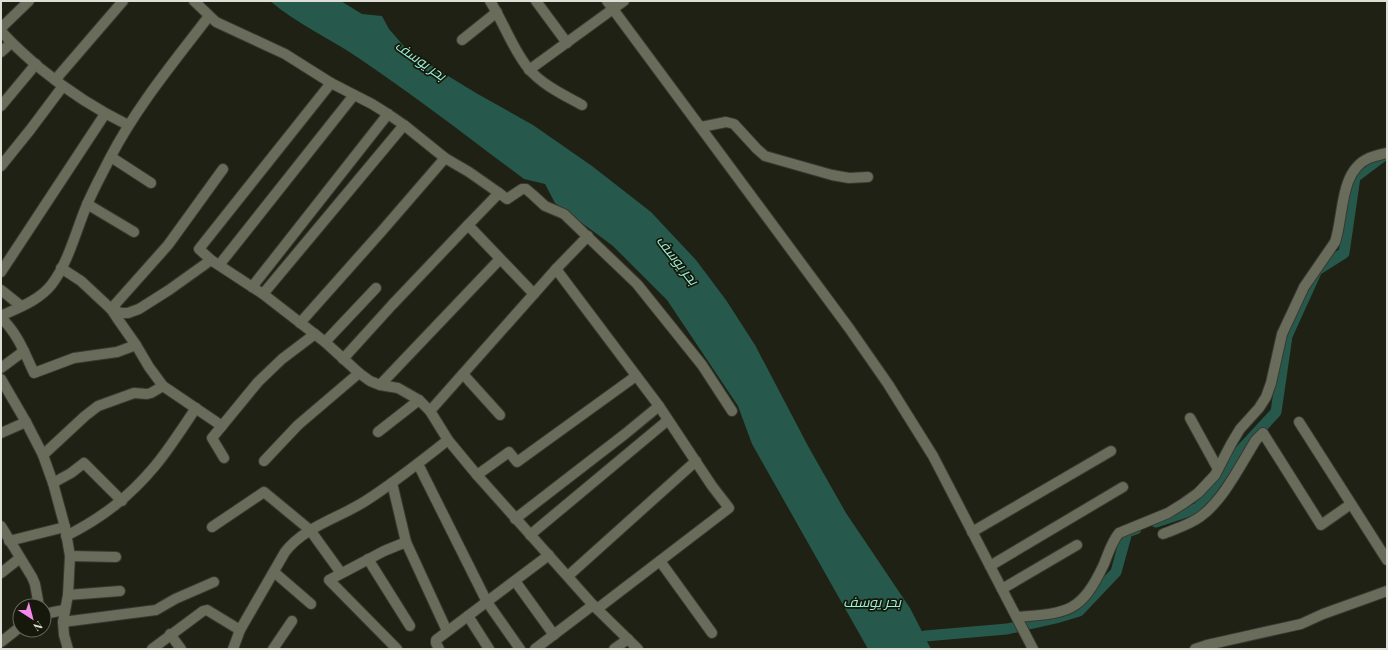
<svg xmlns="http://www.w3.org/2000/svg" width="1388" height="650" viewBox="0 0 1388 650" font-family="'Playfair Display',Cairo,serif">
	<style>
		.water { fill: #26584b }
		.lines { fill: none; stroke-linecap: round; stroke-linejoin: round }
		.canal { stroke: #26584b; stroke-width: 11 }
		.minor-casing { stroke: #383930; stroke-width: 12 }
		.minor { stroke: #696c5b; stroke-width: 10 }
		.labels { text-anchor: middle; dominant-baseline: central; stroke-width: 3.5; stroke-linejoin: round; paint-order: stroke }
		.water-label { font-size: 14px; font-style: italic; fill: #9cf1d9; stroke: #15180a }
	</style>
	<rect width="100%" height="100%" fill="#1e2113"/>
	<path class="water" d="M 270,1 L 341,1 L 362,14 L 382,16 L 389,29 L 409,52 L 476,93 L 533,125 L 592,166 L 651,212 L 696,260 L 726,300 L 755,345 L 808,446 L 846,513 L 910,608 L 931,649 L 868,649 L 752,444 L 738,406 L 667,300 L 613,246 L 555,203 L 545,184 L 524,179 C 469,138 415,96 357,57 C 329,38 297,24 270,1 Z"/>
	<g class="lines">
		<g class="canal">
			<path d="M 1156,522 L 1198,508 L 1238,453 L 1276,412 L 1287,336 L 1317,270 L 1344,253 L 1355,177 L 1387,153"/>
			<path d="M 925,636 L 1007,629 L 1056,618 L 1079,611 L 1116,572 L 1127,532 L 1136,529"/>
		</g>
		<defs>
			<g id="minor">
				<path d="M 194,1 L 216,22 L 285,54 L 331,83 L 372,104 L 388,114 L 404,125 L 445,158 L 469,172 L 499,193"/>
				<path d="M 490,1 C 504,23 512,48 528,68 C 542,85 564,95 582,105"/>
				<path d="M 536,1 L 567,43"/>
				<path d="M 607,1 L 849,328 L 888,384 L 933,456 L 1033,649"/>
				<path d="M 1,28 L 29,1"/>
				<path d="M 1,31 C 13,45 27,57 41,69 C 68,91 97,110 128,125"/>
				<path d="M 462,40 L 497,12"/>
				<path d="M 1,52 L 11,43"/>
				<path d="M 529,70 L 624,1"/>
				<path d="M 55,80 L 123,1"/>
				<path d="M 331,83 L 199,249 L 211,260 L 263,294 L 325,342 L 359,373 L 370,381 L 380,385 L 398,388 L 419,400 L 430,411 L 448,440 L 477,475 L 593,605 L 638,649"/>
				<path d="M 1,106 L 36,64"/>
				<path d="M 701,127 L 726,122 L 734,124 L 757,149 L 765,156 L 832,175 L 849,178 L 868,177"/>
				<path d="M 111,157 L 151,183"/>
				<path d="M 1,166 L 30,130 L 63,86"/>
				<path d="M 87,204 L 134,232"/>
				<path d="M 468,225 L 499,193 L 507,199 L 522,189 L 526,189 L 533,195 L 545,206 L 564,214 L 637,284 L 702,365 L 732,411"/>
				<path d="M 220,264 L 354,95"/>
				<path d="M 61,268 L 81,281 L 111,309 L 117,318 L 136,345 L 149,367 L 163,386 L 222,426"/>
				<path d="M 556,269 L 659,406 L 712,486 L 729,508 L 597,609"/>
				<path d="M 1,272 L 105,114"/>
				<path d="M 252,287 L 388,114"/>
				<path d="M 1,290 L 21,306"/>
				<path d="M 263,294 L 404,125"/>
				<path d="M 111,309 L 168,245 L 223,169"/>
				<path d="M 111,309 L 121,313 L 128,313 L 139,309 L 169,290 L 211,260"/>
				<path d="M 1,316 C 18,308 40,300 52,284 C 68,263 76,231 86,207 C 93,190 102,174 110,158 C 137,106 174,62 209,16"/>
				<path d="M 1,318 C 17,332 25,354 34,373 L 74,358 L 117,352 L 136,345"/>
				<path d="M 300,323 L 381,232 L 445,158"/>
				<path d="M 325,342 L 376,288"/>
				<path d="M 343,359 L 392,305 L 468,225 L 534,294"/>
				<path d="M 1,368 L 24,351"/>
				<path d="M 463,374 L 500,415"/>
				<path d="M 1,379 L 26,422 L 43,455 L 53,483 L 65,527 L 70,556 L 68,595 L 63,622 L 64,635 L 68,649"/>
				<path d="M 380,385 L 500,259"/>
				<path d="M 430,411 L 556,269 L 588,236"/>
				<path d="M 1190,418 L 1218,469"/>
				<path d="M 1299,422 L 1387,560"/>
				<path d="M 378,432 L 419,400"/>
				<path d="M 1,433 L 26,422"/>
				<path d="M 43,455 L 85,416 L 98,406 L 134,393 L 147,394 L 151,393 L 163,386"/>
				<path d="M 224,458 L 212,438 L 258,382 L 282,359 L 315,334"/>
				<path d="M 264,461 L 298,425 L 359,373"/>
				<path d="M 418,464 L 487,602 L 520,649"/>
				<path d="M 477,475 L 509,452 L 517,462 L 636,376"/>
				<path d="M 53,483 L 71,473 L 84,463 L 122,501"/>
				<path d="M 392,483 L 406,542 L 447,631"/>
				<path d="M 515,519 L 625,434 L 659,406"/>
				<path d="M 1,526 L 32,577 L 35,584 L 39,606"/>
				<path d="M 212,527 L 264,492 L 310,530 L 341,573"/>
				<path d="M 972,532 L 1111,451"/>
				<path d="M 1163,534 C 1175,529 1189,525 1200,517 C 1223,501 1241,464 1256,440 L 1263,433 L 1321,525 L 1351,504"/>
				<path d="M 530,535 L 668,420"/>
				<path d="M 66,536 C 102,518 129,497 155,466 C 170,448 183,427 196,408"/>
				<path d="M 9,541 L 65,527"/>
				<path d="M 70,556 L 116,557"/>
				<path d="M 368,559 L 410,626"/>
				<path d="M 660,561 L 712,633"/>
				<path d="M 990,566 L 1123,487"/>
				<path d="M 274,572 L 311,604"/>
				<path d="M 1,573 L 20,558"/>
				<path d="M 568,576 L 696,461"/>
				<path d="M 515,581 L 554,635"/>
				<path d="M 1002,589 L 1077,545"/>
				<path d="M 68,595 L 120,591"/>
				<path d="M 44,614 L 64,610"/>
				<path d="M 468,616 L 489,649"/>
				<path d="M 1017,617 C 1068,613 1081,613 1104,564 C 1108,554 1112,541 1119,533 L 1168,513 L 1184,503 L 1198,493 L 1215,475 L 1231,444 L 1240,429 L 1259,408 L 1266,397 L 1271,383 L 1282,334 L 1304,287 L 1335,242 C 1344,216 1339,171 1369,158 C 1375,156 1381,154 1387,153"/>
				<path d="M 63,622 L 156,610 L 175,599 L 214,582"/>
				<path d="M 170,634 L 181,649"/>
				<path d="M 1,642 L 20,627"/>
				<path d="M 152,649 L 203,611 L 207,610 L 240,630"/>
				<path d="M 233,649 L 240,630 L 285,552 C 305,526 340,518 367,500 C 395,482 421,461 448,440"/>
				<path d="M 273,649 L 292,621"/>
				<path d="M 397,649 L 329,580 L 384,551 L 406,542"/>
				<path d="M 439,649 L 436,643 L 436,640 L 549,555"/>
				<path d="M 535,649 L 593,605"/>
				<path d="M 614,649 L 628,639"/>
				<path d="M 1195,649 L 1207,645 L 1301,624 L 1323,614 L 1387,591"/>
			</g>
		</defs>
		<use href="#minor" class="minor-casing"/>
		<use href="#minor" class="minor"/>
	</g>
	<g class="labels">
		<g class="water-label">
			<text transform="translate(421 60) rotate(35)">بحر يوسف</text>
			<text transform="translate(678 260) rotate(52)">بحر يوسف</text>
			<text x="872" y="601">بحر يوسف</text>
		</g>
	</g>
	<rect width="1388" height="650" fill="none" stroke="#dee0d7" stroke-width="4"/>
	<g transform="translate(32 618) rotate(144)"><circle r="19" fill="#15180a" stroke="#65685c"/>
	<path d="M0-3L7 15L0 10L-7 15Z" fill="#f788ec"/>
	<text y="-6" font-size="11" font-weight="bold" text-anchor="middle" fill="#dee0d7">N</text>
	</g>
</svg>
